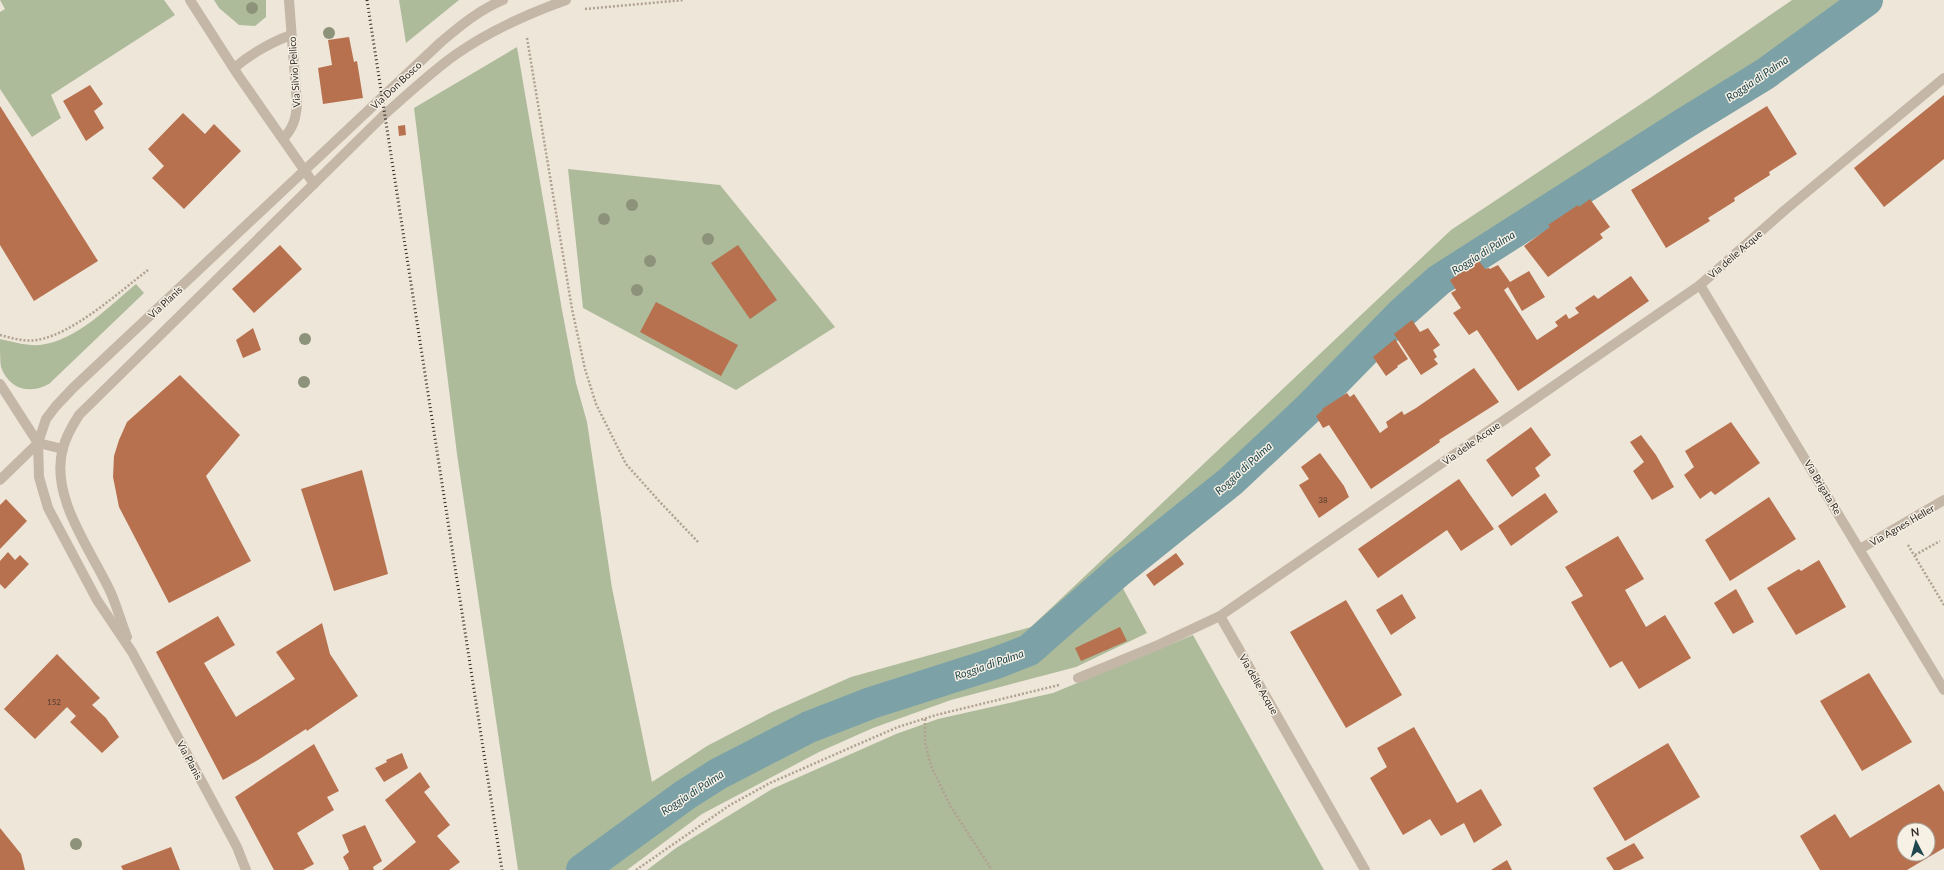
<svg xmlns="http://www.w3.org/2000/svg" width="1944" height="870" viewBox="0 0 1944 870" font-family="Lato,sans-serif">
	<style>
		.green { fill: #adbb9b }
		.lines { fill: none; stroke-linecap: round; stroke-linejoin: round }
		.canal { stroke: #7ca2a7; stroke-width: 32 }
		.building { fill: #b7714e; fill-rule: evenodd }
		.path { stroke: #b0a191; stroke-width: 2.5; stroke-dasharray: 2 2; stroke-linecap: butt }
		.minor { stroke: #c4b7a7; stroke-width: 10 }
		.tertiary { stroke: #c4b7a7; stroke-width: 10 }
		.rail { stroke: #312b26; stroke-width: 3; stroke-dasharray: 1 3; stroke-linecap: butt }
		.tree { fill: #8d927a }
		.labels { text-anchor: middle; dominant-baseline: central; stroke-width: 3; stroke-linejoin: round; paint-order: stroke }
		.number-label { font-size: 8px; fill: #523c30 }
		.street-label { font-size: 10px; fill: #312b26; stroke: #f6f0e5 }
		.water-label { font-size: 11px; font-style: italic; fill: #21474e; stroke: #f6f0e5 }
	</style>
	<rect width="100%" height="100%" fill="#eee6d9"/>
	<g class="green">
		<path d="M 0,0 L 164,0 L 175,15 L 51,95 L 61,118 L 32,137 L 0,89 L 0,12 L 5,9 Z"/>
		<path d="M 214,0 L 266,0 L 266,17 L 255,26 L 239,25 L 219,8 Z"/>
		<path d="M 399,0 L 459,0 L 406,43 Z"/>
		<path d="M 1792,0 L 1855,0 L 1749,71 L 1443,267 L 1298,409 L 1031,641 L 805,719 L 676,791 L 576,870 L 518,870 L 457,454 L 414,108 L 517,47 L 562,310 L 576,383 L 587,422 L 612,588 L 652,782 L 707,746 L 772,712 L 851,677 L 1031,627 L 1451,230 L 1650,98 Z"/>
		<path d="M 568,169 L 720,185 L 835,327 L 736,390 L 583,308 Z"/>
		<path d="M 136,284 L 144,293 L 49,384 C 29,395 9,389 1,367 C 0,360 0,347 0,339 C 13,342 27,346 40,345 C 78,340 108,307 136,284 Z"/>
		<path d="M 1119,581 L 1147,633 L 1076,667 L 951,700 L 873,728 L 819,752 L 702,814 L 627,870 L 599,870 L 650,830 L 729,781 L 788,748 L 845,723 L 910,698 L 1009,668 L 1035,656 Z"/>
		<path d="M 1193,635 L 1324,870 L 647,870 L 676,848 L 772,789 L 896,734 L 938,719 L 1053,693 Z"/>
	</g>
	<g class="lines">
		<path class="canal" d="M 582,870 L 685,795 L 718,774 L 809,727 L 871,703 L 996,663 L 1029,650 L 1119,571 L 1231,481 L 1308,409 L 1403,312 L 1439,280 L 1685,123 L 1765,74 L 1867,0"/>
	</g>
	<g class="building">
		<path d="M 349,37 L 354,62 L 357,61 L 363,98 L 323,104 L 318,68 L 332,65 L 328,40 Z"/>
		<path d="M 90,85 L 103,104 L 94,111 L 104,128 L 86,141 L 63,101 Z"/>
		<path d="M 1944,95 L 1944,159 L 1884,207 L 1854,168 Z"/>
		<path d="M 0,106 L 98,261 L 34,301 L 0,245 Z"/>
		<path d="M 1767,106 L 1797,154 L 1769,172 L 1770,175 L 1734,198 L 1735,201 L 1708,218 L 1710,221 L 1666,248 L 1631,190 Z"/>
		<path d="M 183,113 L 205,134 L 214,124 L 241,151 L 184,209 L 152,178 L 164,166 L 148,149 Z"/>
		<path d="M 405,125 L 406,135 L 399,136 L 398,126 Z"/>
		<path d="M 1590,199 L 1610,227 L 1600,234 L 1603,238 L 1548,277 L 1524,246 L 1550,227 L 1548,225 L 1578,205 L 1579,207 Z"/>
		<path d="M 280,245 L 302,269 L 254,313 L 232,289 Z"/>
		<path d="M 738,245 L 777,300 L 750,319 L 711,263 Z"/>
		<path d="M 1479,261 L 1485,269 L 1489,268 L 1490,269 L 1498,265 L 1510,282 L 1529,271 L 1545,297 L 1522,311 L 1508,287 L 1504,290 L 1537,340 L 1558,326 L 1555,322 L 1566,314 L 1569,319 L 1579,313 L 1575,308 L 1594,295 L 1598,299 L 1631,276 L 1649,301 L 1518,391 L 1477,330 L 1469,335 L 1453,313 L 1461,308 L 1451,293 L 1456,290 L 1450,280 Z"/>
		<path d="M 656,302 L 738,345 L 721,376 L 640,332 Z"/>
		<path d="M 1412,320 L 1420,332 L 1428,328 L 1440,345 L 1433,350 L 1437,357 L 1434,359 L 1438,364 L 1421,375 L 1394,334 Z"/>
		<path d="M 253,328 L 261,350 L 243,358 L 236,340 Z"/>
		<path d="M 1395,339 L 1408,359 L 1397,366 L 1398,367 L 1386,376 L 1373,357 Z"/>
		<path d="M 1474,368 L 1499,402 L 1439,440 L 1440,442 L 1371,489 L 1329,425 L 1323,428 L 1316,416 L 1323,410 L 1322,409 L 1347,393 L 1350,397 L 1354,394 L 1380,433 L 1388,427 L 1386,422 L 1402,411 L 1404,415 L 1416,408 Z"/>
		<path d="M 180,375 L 240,435 L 206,476 L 251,561 L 169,603 L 119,507 L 113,477 L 114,456 L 119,440 L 127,422 Z"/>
		<path d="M 1731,422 L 1760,463 L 1715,495 L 1711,491 L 1700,499 L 1684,475 L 1694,467 L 1685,451 Z"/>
		<path d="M 1531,427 L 1551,455 L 1535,468 L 1540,476 L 1512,497 L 1486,460 Z"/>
		<path d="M 1641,435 L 1656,455 L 1674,487 L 1652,500 L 1633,471 L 1644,462 L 1630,442 Z"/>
		<path d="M 1320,453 L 1344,486 L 1349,497 L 1319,518 L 1299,485 L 1309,479 L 1301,467 Z"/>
		<path d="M 362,470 L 388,574 L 334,591 L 301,489 Z"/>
		<path d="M 1459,479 L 1494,529 L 1461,551 L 1447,530 L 1378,578 L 1358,549 Z"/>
		<path d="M 1545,493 L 1558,512 L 1511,546 L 1498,526 Z"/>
		<path d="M 1769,497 L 1796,539 L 1730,581 L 1705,540 Z"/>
		<path d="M 6,499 L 27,521 L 0,549 L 0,505 Z"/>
		<path d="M 1618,536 L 1644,579 L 1625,590 L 1646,627 L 1665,615 L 1691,658 L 1639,689 L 1622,661 L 1610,668 L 1571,602 L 1583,596 L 1565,567 Z"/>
		<path d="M 8,552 L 15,560 L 20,555 L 29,564 L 5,589 L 0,584 L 0,561 Z"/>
		<path d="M 1176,553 L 1184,564 L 1154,586 L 1146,575 Z"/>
		<path d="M 1819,560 L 1846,607 L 1796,635 L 1767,588 L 1799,569 L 1801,571 Z"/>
		<path d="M 1736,589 L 1754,622 L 1733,634 L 1714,603 Z"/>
		<path d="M 1402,594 L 1416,618 L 1391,635 L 1376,610 Z"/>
		<path d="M 1346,600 L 1402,695 L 1346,728 L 1290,632 Z"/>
		<path d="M 218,616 L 235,645 L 204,663 L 236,717 L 295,679 L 276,652 L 322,623 L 330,654 L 358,696 L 307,731 L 306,729 L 258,760 L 223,780 L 156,652 Z"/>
		<path d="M 1120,627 L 1127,641 L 1081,661 L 1075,648 Z"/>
		<path d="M 57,654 L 100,698 L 92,705 L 106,718 L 119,737 L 102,753 L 70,722 L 76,716 L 67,707 L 35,739 L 4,709 Z"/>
		<path d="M 1869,673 L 1912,742 L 1862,771 L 1820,701 Z"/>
		<path d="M 1414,727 L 1457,803 L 1481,789 L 1502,825 L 1474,843 L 1464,823 L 1441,836 L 1430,819 L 1403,835 L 1370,778 L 1387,767 L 1377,748 Z"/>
		<path d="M 1668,743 L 1700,797 L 1625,841 L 1593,788 Z"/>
		<path d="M 314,744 L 339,791 L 327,797 L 334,810 L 297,833 L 314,864 L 303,870 L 274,870 L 235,797 Z"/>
		<path d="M 402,753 L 408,768 L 384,782 L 375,768 L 387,762 L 386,760 Z"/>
		<path d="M 420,772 L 430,787 L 424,792 L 450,825 L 437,836 L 460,862 L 449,870 L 382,870 L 416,842 L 385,800 Z"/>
		<path d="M 1939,784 L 1944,792 L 1944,848 L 1907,870 L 1820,870 L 1800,836 L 1835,814 L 1850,838 ZM 1904,830 L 1928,830 L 1928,854 L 1904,854 Z"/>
		<path d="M 365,825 L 382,861 L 373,867 L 374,870 L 348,870 L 349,869 L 343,857 L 349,852 L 342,835 Z"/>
		<path d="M 0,828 L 21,854 L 25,870 L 0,870 Z"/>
		<path d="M 1634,843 L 1644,858 L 1620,870 L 1614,870 L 1606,858 Z"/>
		<path d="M 171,847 L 180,870 L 123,870 L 121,866 Z"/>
		<path d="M 1507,860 L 1512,870 L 1491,870 Z"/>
	</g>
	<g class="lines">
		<g class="path">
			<path d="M 585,9 L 684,0"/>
			<path d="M 527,38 L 572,309 L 585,369 L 596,404 L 626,464 L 659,501 L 699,543"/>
			<path d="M 0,335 C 11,338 25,342 37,340 C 73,334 118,293 148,270"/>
			<path d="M 1908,545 L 1944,605"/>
			<path d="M 1915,555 L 1940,541"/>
			<path d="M 925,719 L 925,742 L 931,766 L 951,807 L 992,870"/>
			<path d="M 636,870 L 730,805 L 770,783 L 861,743 L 898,727 L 936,715 L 1059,685"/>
		</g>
		<g class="minor">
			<path d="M 190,0 L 238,75 L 314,184"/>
			<path d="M 234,68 C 252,53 269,43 291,35"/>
			<path d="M 283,139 C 293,128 296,119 297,104 L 289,0"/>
			<path d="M 1700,285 L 1944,690"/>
			<path d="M 0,384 L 38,443 L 0,480"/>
			<path d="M 1860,549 L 1944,500"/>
			<path d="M 1078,678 L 1158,645 L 1220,616"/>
			<path d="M 1365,870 L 1220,616 L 1700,285 L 1785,210 L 1944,78"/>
		</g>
		<g class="tertiary">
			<path d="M 38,443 L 63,449"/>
			<path d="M 127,637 C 121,622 117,607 111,593 C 92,551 49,497 63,448 C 66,436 72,426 79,415 L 385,114 C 408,94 430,73 455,55 C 489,31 527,14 566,0"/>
			<path d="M 246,870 L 237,847 L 132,652 L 97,600 L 48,508 L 39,477 L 38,443 L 46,419 L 56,406 L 73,388 L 441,42 C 460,26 479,10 503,0"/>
		</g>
		<path class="rail" d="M 367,0 L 502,870"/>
	</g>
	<g class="tree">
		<circle cx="252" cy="8" r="6"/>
		<circle cx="329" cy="33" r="6"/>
		<circle cx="632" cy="205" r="6"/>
		<circle cx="604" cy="219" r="6"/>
		<circle cx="708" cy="239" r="6"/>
		<circle cx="650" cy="261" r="6"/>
		<circle cx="637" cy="290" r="6"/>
		<circle cx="305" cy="339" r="6"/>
		<circle cx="304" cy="382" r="6"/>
		<circle cx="76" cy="844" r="6"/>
	</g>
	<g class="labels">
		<g class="number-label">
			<text x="1323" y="500">38</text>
			<text x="54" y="702">152</text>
		</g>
		<g class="street-label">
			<text transform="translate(294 72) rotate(-94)">Via Silvio Pellico</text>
			<text transform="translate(396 85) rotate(-43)">Via Don Bosco</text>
			<text transform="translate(1735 254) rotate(-41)">Via delle Acque</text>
			<text transform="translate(165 302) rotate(-43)">Via Planis</text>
			<text transform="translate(1471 443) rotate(-35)">Via delle Acque</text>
			<text transform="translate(1823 487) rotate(59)">Via Brigata Re</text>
			<text transform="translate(1902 525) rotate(-30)">Via Agnes Heller</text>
			<text transform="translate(1259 684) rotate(60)">Via delle Acque</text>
			<text transform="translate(190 760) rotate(62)">Via Planis</text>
		</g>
		<g class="water-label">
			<text transform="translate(1757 78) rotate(-34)">Roggia di Palma</text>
			<text transform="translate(1483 252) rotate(-32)">Roggia di Palma</text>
			<text transform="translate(1243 468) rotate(-42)">Roggia di Palma</text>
			<text transform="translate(989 664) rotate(-19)">Roggia di Palma</text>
			<text transform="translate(692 792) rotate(-33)">Roggia di Palma</text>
		</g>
	</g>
	<g transform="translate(1916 842) rotate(354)"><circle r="19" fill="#f6f0e5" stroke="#a7a199"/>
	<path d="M0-3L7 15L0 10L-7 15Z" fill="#21474e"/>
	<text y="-6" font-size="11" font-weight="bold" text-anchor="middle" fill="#312b26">N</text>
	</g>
</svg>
